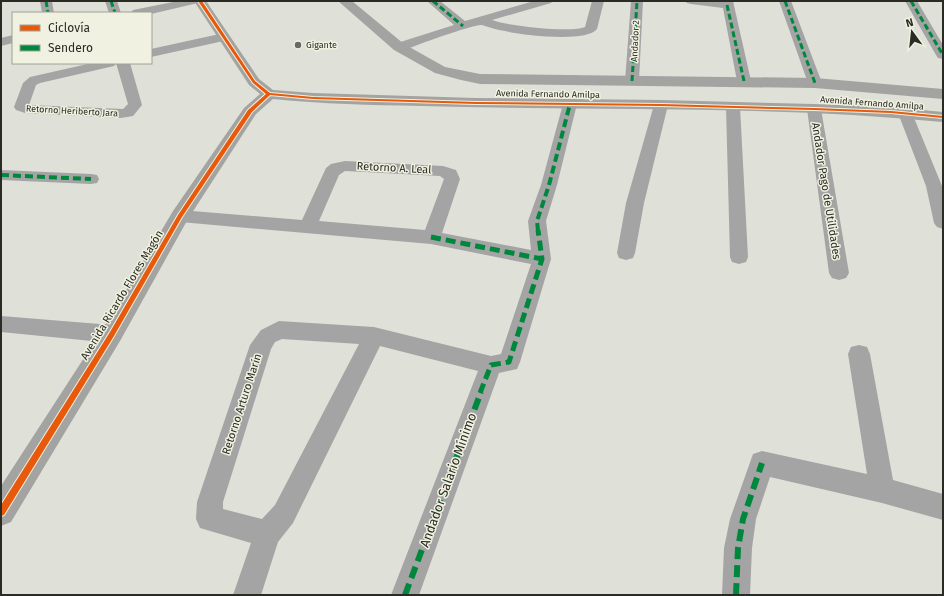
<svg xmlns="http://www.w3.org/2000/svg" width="944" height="596" viewBox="0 0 944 596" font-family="'Fira Sans',sans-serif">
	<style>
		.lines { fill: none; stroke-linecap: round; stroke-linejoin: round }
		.street { fill: #a4a4a4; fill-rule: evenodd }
		.secondary { fill: #a3a4a2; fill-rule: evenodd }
		.quiet-far3 { stroke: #00873e; stroke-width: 3; stroke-dasharray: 6 3; stroke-linecap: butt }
		.quiet-far2 { stroke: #00873e; stroke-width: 4; stroke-dasharray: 8 4; stroke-linecap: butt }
		.quiet-far1 { stroke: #00873e; stroke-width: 5; stroke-dasharray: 10 5; stroke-linecap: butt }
		.quiet { stroke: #00873e; stroke-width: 6; stroke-dasharray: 12 6; stroke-linecap: butt }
		.cycleway-casing { stroke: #f0f1e0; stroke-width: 2 }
		.cycleway { fill: #e8590c; fill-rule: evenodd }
		.poi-dot { fill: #696a63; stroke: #f0f1e0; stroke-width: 1.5 }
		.labels { text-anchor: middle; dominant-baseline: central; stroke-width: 3; stroke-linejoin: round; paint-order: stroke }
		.far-street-label { font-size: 9px; fill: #2a2b24; stroke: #f0f1e0 }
		.far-poi-label { font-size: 9px; fill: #2a2b24; stroke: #f0f1e0; text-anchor: start }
		.street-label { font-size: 11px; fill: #2a2b24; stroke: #f0f1e0 }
		.near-street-label { font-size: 13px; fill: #2a2b24; stroke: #f0f1e0 }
	</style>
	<rect width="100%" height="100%" fill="#dfe0d7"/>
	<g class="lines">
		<g class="street">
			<path d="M 40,1 L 52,1 L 54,13 L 42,13 Z"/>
			<path d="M 105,1 L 117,1 L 121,13 L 109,13 Z"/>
			<path d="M 178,1 L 200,1 L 198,3 L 151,14 L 131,13 L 133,10 Z"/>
			<path d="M 427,1 L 440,1 L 465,21 L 534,1 L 553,1 L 551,3 L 492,20 C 507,26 572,33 585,27 L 592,1 L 604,1 L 597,29 C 587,43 521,35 505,31 C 497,30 489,27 482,25 C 476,23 414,46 404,50 L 394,50 L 393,47 L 394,44 L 454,25 Z"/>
			<path d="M 631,1 L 643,1 L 639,81 L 637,84 L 632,85 L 627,84 L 625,81 Z"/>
			<path d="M 685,1 L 733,1 L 751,81 L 749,84 L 744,85 L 739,84 L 737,81 L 723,8 L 691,4 L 687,3 Z"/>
			<path d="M 779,1 L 791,1 L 822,83 L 820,86 L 815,87 L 810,86 L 808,83 Z"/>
			<path d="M 905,1 L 917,1 L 943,45 L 943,59 L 938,58 L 936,55 Z"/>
			<path d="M 224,33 L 228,34 L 230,37 L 228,40 L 151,57 L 151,49 Z"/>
			<path d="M 13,35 L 13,43 L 1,46 L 1,38 Z"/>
			<path d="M 92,63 L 116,63 L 114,66 L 40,83 L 36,85 L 29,105 L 123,109 L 128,104 L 116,63 L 130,63 L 142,105 L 133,116 L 121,118 L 25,113 L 16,110 L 14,107 L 23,83 L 30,77 Z"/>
			<path d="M 570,100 L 575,101 L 577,104 L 557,185 L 546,221 L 551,259 L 520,362 L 517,369 L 499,373 L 419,595 L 391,595 L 478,371 L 380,346 L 293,523 L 278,542 L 261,595 L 233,595 L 251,543 L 200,528 L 196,519 L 197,502 L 250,345 L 261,330 L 279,321 L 374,327 L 491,356 L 501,354 L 531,264 L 431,244 L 180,222 L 174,220 L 171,216 L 174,212 L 180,210 L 302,220 L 326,168 L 331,164 L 345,161 L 443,166 L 456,170 L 460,179 L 442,233 L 531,250 L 528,221 L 541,185 L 563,104 L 565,101 ZM 345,171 L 440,176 L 444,179 L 425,230 L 319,221 L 339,175 ZM 282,339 L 359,344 L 275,505 L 262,519 L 223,509 L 223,502 L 271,349 L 275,342 Z"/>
			<path d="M 661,101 L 666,102 L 668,105 L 644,203 L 635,253 L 633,258 L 626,260 L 619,258 L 617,253 L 626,203 L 654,105 L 656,102 Z"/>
			<path d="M 733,103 L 738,104 L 740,107 L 748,257 L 746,262 L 739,264 L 732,262 L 730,257 L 726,107 L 728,104 Z"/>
			<path d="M 814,105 L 819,106 L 821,109 L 849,273 L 846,278 L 839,280 L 832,278 L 829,273 L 807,109 L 809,106 Z"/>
			<path d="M 905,109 L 910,110 L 912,113 L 942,186 L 943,229 L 937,227 L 934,223 L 926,186 L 898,113 L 900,110 Z"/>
			<path d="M 1,170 L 91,174 L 97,175 L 99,179 L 97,183 L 91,184 L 1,180 Z"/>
			<path d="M 1,316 L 112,325 L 119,328 L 123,334 L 119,340 L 112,343 L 1,332 Z"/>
			<path d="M 859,345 L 867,347 L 870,354 L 893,480 L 943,494 L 943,520 L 882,503 L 770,477 L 756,519 L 752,548 L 750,595 L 722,595 L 724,548 L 730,519 L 753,454 L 762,451 L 867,474 L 848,354 L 851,347 Z"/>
		</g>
		<g class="secondary">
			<path d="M 194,1 L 206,1 L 259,79 L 273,90 L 313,93 L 476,98 L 661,100 L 814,104 L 891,107 L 943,112 L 943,122 C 770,105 595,111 421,106 C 371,105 322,104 273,99 L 256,114 L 188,219 L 120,341 L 11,522 L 1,526 L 1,486 L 104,327 L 173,211 L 244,108 L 260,94 L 249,85 Z"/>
			<path d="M 338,1 L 352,1 L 404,44 L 445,67 L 480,74 L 815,78 L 943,89 L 943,99 L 815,88 L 480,84 L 461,80 L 435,73 L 394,50 Z"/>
		</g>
		<g class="quiet-far3">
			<path d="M 46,1 L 48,13"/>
			<path d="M 111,1 L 115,13"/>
			<path d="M 433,1 L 463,26"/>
			<path d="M 785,1 L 815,83"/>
			<path d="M 911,1 L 943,55"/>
			<path d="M 727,5 L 744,81"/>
			<path d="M 632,81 L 637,1"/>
		</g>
		<g class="quiet-far2">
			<path d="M 1,175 L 91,179"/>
			<path d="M 538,231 L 537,221 L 549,185 L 570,104"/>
		</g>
		<g class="quiet-far1">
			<path d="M 431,237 L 542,259"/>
			<path d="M 480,393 L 491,365 L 509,362 L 542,259 L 538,230"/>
		</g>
		<g class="quiet">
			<path d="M 405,595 L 481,392"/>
			<path d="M 736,595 L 738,548 L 743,519 L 762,463"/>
		</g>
		<defs>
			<path id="cycleway" d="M 198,1 L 202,1 L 255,81 L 270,93 L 313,97 L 476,102 L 661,104 L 814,108 L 891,111 L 943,116 L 943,118 L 891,113 L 814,110 L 661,106 L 476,104 L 313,99 L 270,95 L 252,112 L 182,217 L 114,336 L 4,515 L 1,516 L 1,505 L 110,332 L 178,215 L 248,110 L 266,94 L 253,83 Z"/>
		</defs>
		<use href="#cycleway" class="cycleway-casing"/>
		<use href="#cycleway" class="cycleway"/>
	</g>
	<circle class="poi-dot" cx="298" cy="45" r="4"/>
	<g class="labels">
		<g class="far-street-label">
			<text transform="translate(635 41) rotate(-87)">Andador 2</text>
			<text transform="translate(548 94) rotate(1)">Avenida Fernando Amilpa</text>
			<text transform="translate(872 103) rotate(4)">Avenida Fernando Amilpa</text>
			<text transform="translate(72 111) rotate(3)">Retorno Heriberto Jara</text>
		</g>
		<g class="far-poi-label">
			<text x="306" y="45">Gigante</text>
		</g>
		<g class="street-label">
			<text transform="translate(394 168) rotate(3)">Retorno A. Leal</text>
			<text transform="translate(826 191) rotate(81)">Andador Pago de Utilidades</text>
			<text transform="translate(122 295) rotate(-59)">Avenida Ricardo Flores Magón</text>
			<text transform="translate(242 404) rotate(-72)">Retorno Arturo Marín</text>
		</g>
		<g class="near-street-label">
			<text transform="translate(448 480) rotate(-70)">Andador Salario Mínimo</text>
		</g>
	</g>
	<rect width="944" height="596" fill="none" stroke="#2a2b24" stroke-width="4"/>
	<rect x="12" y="12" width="140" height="52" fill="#f0f1e0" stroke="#a1a295"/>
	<rect x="20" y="25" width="20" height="6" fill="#e8590c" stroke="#a1a295"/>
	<text x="48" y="32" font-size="12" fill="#2a2b24">Ciclovía</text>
	<rect x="20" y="45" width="20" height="6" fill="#00873e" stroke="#a1a295"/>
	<text x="48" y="52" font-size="12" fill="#2a2b24">Sendero</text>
	<g transform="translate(912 32) rotate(345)" stroke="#f0f1e0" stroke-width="3" paint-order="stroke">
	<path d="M0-3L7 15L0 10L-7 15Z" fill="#2a2b24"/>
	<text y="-6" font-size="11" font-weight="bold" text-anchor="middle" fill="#2a2b24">N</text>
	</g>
</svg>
